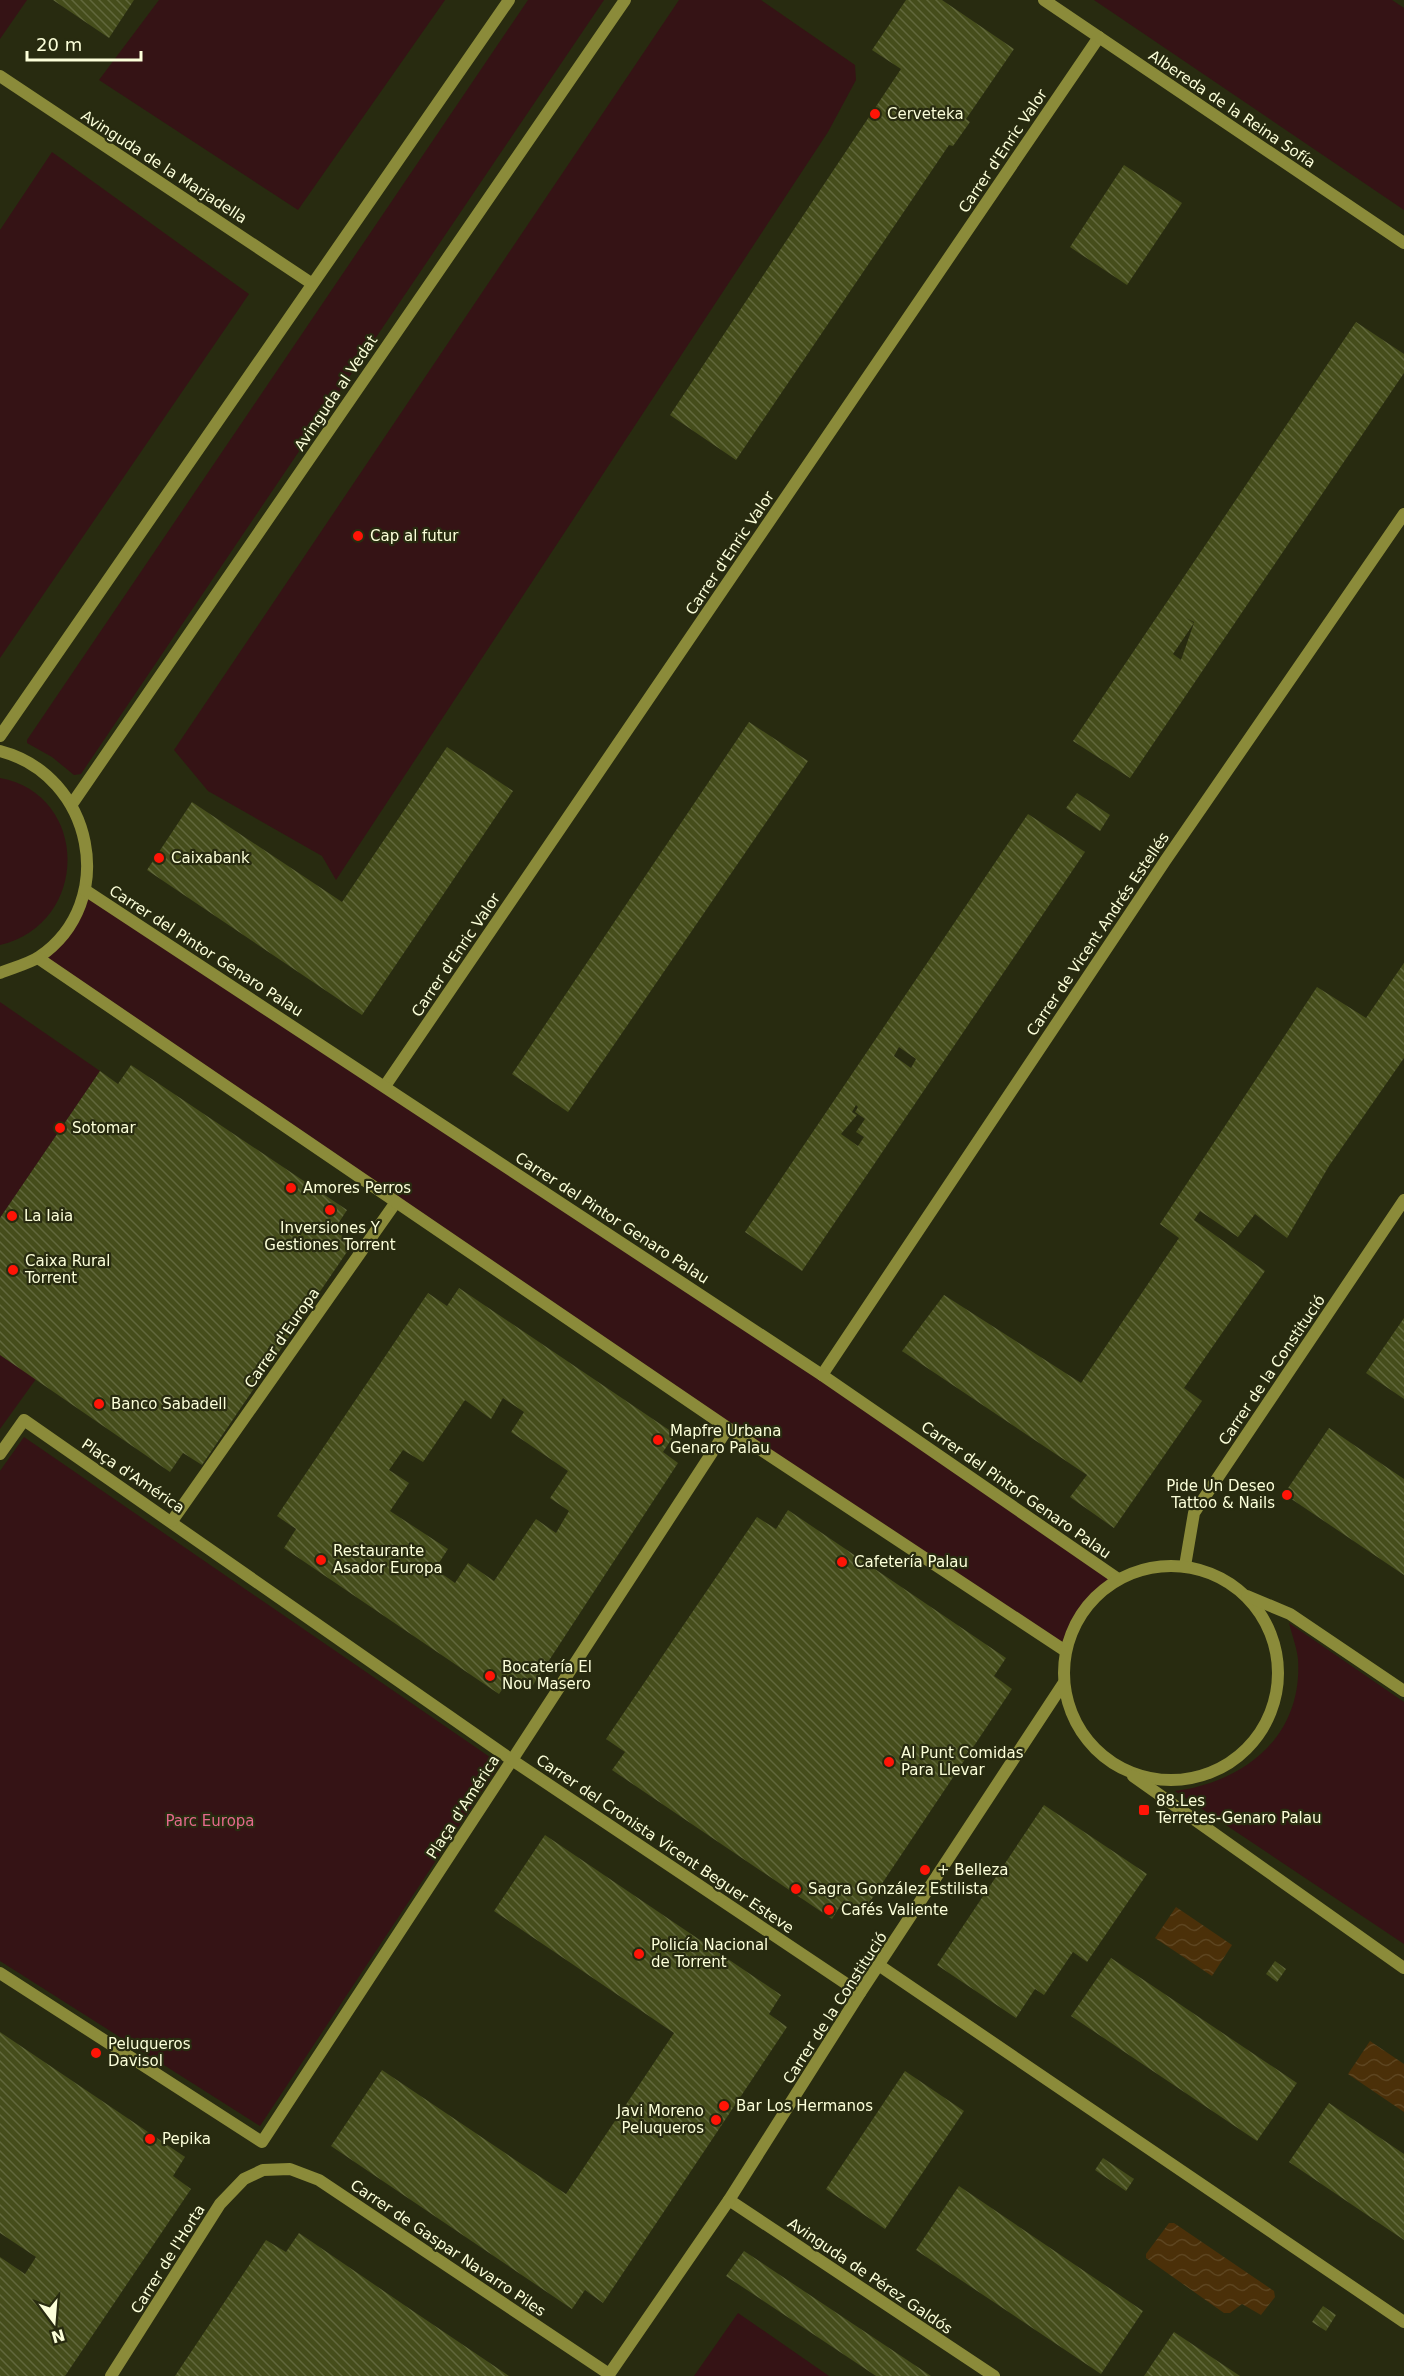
<svg xmlns="http://www.w3.org/2000/svg" width="1404" height="2376" viewBox="0 0 1404 2376" font-family="'DejaVu Sans',sans-serif">
	<style>
		.park { fill: #351315 }
		.water { fill: url(#water-waves) }
		.building { fill: url(#building-back-hatch); fill-rule: evenodd }
		.lines { fill: none; stroke-linecap: round; stroke-linejoin: round }
		.pedestrian { stroke: #8b8b3a; stroke-width: 12 }
		.minor { stroke: #8b8b3a; stroke-width: 12 }
		.tertiary { stroke: #8b8b3a; stroke-width: 12 }
		.poi-dot { fill: #ff1406; stroke: #282b10; stroke-width: 2 }
		.labels { text-anchor: middle; dominant-baseline: central; stroke-width: 4.5; stroke-linejoin: round; paint-order: stroke }
		.street-label { font-size: 15px; fill: #fcffda; stroke: #282b10 }
		.poi-label { font-size: 15px; fill: #fcffda; stroke: #282b10; text-anchor: start }
		.park-label { font-size: 15px; fill: #e5698d; stroke: #282b10 }
	</style>
	<defs>
		<pattern id="water-waves" width="16" height="10" patternUnits="userSpaceOnUse" patternTransform="scale(1.5)"><rect width="16" height="10" fill="#4b3009"/><path d="M0 5q4-4 8 0t8 0" fill="none" stroke="#5d4520"/></pattern>
		<pattern id="building-back-hatch" width="6" height="6" patternUnits="userSpaceOnUse" patternTransform="scale(1.5)"><rect width="6" height="6" fill="#454d1b"/><path d="M-1 5l2 2M0 0l6 6M5-1l2 2" fill="none" stroke="#61683c"/></pattern>
	</defs>
	<rect width="100%" height="100%" fill="#282b10"/>
	<g class="park">
		<path d="M 0,0 L 27,0 L 0,39 Z"/>
		<path d="M 159,0 L 445,0 L 298,210 L 99,80 Z"/>
		<path d="M 528,0 L 604,0 L 81,774 L 74,775 L 52,757 L 27,743 L 27,740 Z"/>
		<path d="M 679,0 L 761,0 L 855,65 L 856,80 L 828,132 L 336,880 L 322,856 L 208,791 L 174,750 Z"/>
		<path d="M 1094,0 L 1392,0 L 1404,8 L 1404,210 Z"/>
		<path d="M 52,152 L 249,294 L 0,658 L 0,230 Z"/>
		<path d="M 0,778 C 89,794 91,923 0,945 Z"/>
		<path d="M 85,890 L 1118,1579 C 1091,1599 1075,1619 1064,1650 L 38,958 L 67,930 Z"/>
		<path d="M 0,1002 L 100,1071 L 0,1218 Z"/>
		<path d="M 0,1355 L 36,1379 L 0,1429 Z"/>
		<path d="M 24,1437 L 500,1764 L 260,2126 L 0,1961 L 0,1471 Z"/>
		<path d="M 1289,1623 L 1404,1702 L 1404,1944 L 1175,1791 C 1245,1782 1303,1736 1298,1659 C 1297,1648 1292,1635 1289,1623 Z"/>
		<path d="M 738,2313 L 829,2376 L 694,2376 Z"/>
	</g>
	<g class="water">
		<path d="M 1176,1907 L 1232,1945 L 1212,1976 L 1155,1938 Z"/>
		<path d="M 1370,2041 L 1404,2064 L 1404,2112 L 1348,2074 Z"/>
		<path d="M 1169,2223 L 1174,2223 L 1274,2291 L 1275,2297 L 1261,2315 L 1242,2304 L 1230,2313 L 1224,2313 L 1146,2258 L 1146,2254 Z"/>
	</g>
	<g class="building">
		<path d="M 53,0 L 134,0 L 109,38 Z"/>
		<path d="M 906,0 L 942,0 L 1014,49 L 966,119 L 970,122 L 953,146 L 949,145 L 736,460 L 670,415 L 901,69 L 872,50 Z"/>
		<path d="M 1124,165 L 1182,203 L 1127,285 L 1070,247 Z"/>
		<path d="M 1356,322 L 1404,354 L 1404,373 L 1130,778 L 1073,741 ZM 1186,618 L 1194,622 L 1194,623 L 1181,660 L 1173,654 L 1194,623 Z"/>
		<path d="M 749,722 L 808,761 L 568,1112 L 512,1074 Z"/>
		<path d="M 447,747 L 513,791 L 362,1015 L 147,870 L 192,802 L 342,902 Z"/>
		<path d="M 1077,793 L 1110,815 L 1100,831 L 1066,808 Z"/>
		<path d="M 1028,814 L 1085,852 L 802,1271 L 745,1232 ZM 899,1047 L 916,1059 L 911,1068 L 894,1056 ZM 856,1105 L 858,1107 L 855,1112 L 865,1119 L 856,1132 L 864,1137 L 858,1146 L 841,1134 L 857,1115 L 852,1112 Z"/>
		<path d="M 1404,963 L 1404,1058 L 1329,1166 L 1287,1238 L 1255,1214 L 1238,1237 L 1200,1211 L 1194,1220 L 1265,1271 L 1184,1388 L 1202,1401 L 1114,1528 L 1070,1497 L 1087,1475 L 902,1351 L 944,1295 L 1081,1383 L 1179,1238 L 1160,1224 L 1317,987 L 1366,1018 Z"/>
		<path d="M 131,1065 L 347,1210 L 334,1230 L 353,1243 L 202,1465 L 183,1453 L 170,1472 L 0,1355 L 0,1218 L 100,1071 L 118,1084 Z"/>
		<path d="M 459,1288 L 675,1434 L 663,1452 L 678,1463 L 531,1688 L 512,1675 L 499,1694 L 284,1548 L 296,1529 L 277,1516 L 428,1293 L 447,1306 ZM 503,1398 L 524,1412 L 511,1432 L 568,1471 L 550,1498 L 569,1511 L 556,1533 L 536,1519 L 494,1581 L 468,1563 L 455,1583 L 435,1569 L 448,1549 L 390,1511 L 409,1483 L 389,1470 L 403,1450 L 423,1462 L 465,1400 L 491,1419 Z"/>
		<path d="M 1404,1318 L 1404,1399 L 1366,1373 Z"/>
		<path d="M 1329,1428 L 1404,1479 L 1404,1575 L 1284,1494 Z"/>
		<path d="M 788,1510 L 1006,1658 L 994,1676 L 1012,1689 L 863,1912 L 844,1900 L 832,1919 L 612,1770 L 625,1752 L 606,1739 L 757,1517 L 776,1529 Z"/>
		<path d="M 1044,1805 L 1147,1874 L 1087,1962 L 1073,1952 L 1044,1995 L 1035,1989 L 1016,2018 L 937,1965 Z"/>
		<path d="M 545,1835 L 781,1995 L 769,2014 L 787,2027 L 603,2303 L 585,2290 L 572,2309 L 331,2146 L 382,2070 L 566,2194 L 674,2033 L 494,1911 Z"/>
		<path d="M 1111,1958 L 1297,2083 L 1257,2141 L 1071,2016 Z"/>
		<path d="M 1275,1961 L 1286,1969 L 1277,1982 L 1266,1974 Z"/>
		<path d="M 0,2032 L 185,2157 L 173,2176 L 191,2189 L 65,2376 L 0,2376 L 0,2257 L 25,2274 L 36,2257 L 0,2233 Z"/>
		<path d="M 905,2071 L 964,2111 L 885,2229 L 826,2189 Z"/>
		<path d="M 1329,2103 L 1404,2154 L 1404,2240 L 1289,2162 Z"/>
		<path d="M 1103,2158 L 1134,2179 L 1126,2191 L 1095,2170 Z"/>
		<path d="M 959,2186 L 1143,2311 L 1101,2374 L 916,2250 Z"/>
		<path d="M 299,2233 L 410,2309 L 509,2376 L 175,2376 L 266,2240 L 286,2252 Z"/>
		<path d="M 744,2251 L 931,2376 L 876,2376 L 726,2276 Z"/>
		<path d="M 1323,2306 L 1336,2315 L 1326,2331 L 1312,2322 Z"/>
		<path d="M 1174,2332 L 1240,2376 L 1144,2376 Z"/>
	</g>
	<g class="lines">
		<path class="pedestrian" d="M 0,1454 L 24,1420 L 512,1760 L 262,2142 L 0,1973"/>
		<g class="minor">
			<path d="M 0,76 L 311,283"/>
			<path d="M 385,1086 L 1099,37"/>
			<path d="M 822,1375 L 1165,861 L 1404,514"/>
			<path d="M 728,1428 L 512,1760 L 860,1993"/>
			<path d="M 172,1521 L 396,1202"/>
			<path d="M 1185,1566 L 1194,1513 L 1404,1200"/>
			<path d="M 880,1966 L 1404,2322"/>
			<path d="M 729,2200 L 994,2376"/>
			<path d="M 111,2376 L 220,2204 L 244,2179 L 263,2170 L 290,2169 L 319,2180 L 609,2374"/>
			<path d="M 608,2376 L 729,2200 L 860,1993 L 1063,1684"/>
		</g>
		<g class="tertiary">
			<path d="M 1044,0 L 1404,243"/>
			<path d="M 0,736 L 509,0"/>
			<path d="M 0,751 C 93,775 120,902 39,957 C 28,964 12,968 0,973"/>
			<path d="M 72,804 L 625,0"/>
			<path d="M 85,890 L 822,1375 L 1118,1579"/>
			<path d="M 38,958 L 728,1428 L 1064,1650"/>
			<circle cx="1171" cy="1673" r="107"/>
			<path d="M 1247,1596 L 1290,1614 L 1404,1691"/>
			<path d="M 1133,1776 L 1404,1968"/>
		</g>
	</g>
	<g class="poi-dot">
		<circle cx="875" cy="114" r="6"/>
		<circle cx="358" cy="536" r="6"/>
		<circle cx="159" cy="858" r="6"/>
		<circle cx="60" cy="1128" r="6"/>
		<circle cx="291" cy="1188" r="6"/>
		<circle cx="330" cy="1210" r="6"/>
		<circle cx="12" cy="1216" r="6"/>
		<circle cx="13" cy="1270" r="6"/>
		<circle cx="99" cy="1404" r="6"/>
		<circle cx="658" cy="1440" r="6"/>
		<circle cx="1287" cy="1495" r="6"/>
		<circle cx="321" cy="1560" r="6"/>
		<circle cx="842" cy="1562" r="6"/>
		<circle cx="490" cy="1676" r="6"/>
		<circle cx="889" cy="1762" r="6"/>
		<rect x="1138" y="1804" width="12" height="12" rx="3"/>
		<circle cx="925" cy="1870" r="6"/>
		<circle cx="796" cy="1889" r="6"/>
		<circle cx="829" cy="1910" r="6"/>
		<circle cx="639" cy="1954" r="6"/>
		<circle cx="96" cy="2053" r="6"/>
		<circle cx="724" cy="2106" r="6"/>
		<circle cx="716" cy="2120" r="6"/>
		<circle cx="150" cy="2139" r="6"/>
	</g>
	<g class="labels">
		<g class="street-label">
			<text transform="translate(1232 109) rotate(34)">Albereda de la Reina Sofía</text>
			<text transform="translate(1003 151) rotate(-56)">Carrer d'Enric Valor</text>
			<text transform="translate(164 167) rotate(33)">Avinguda de la Marjadella</text>
			<text transform="translate(336 393) rotate(-56)">Avinguda al Vedat</text>
			<text transform="translate(730 553) rotate(-56)">Carrer d'Enric Valor</text>
			<text transform="translate(1098 934) rotate(-56)">Carrer de Vicent Andrés Estellés</text>
			<text transform="translate(206 951) rotate(33)">Carrer del Pintor Genaro Palau</text>
			<text transform="translate(456 955) rotate(-56)">Carrer d'Enric Valor</text>
			<text transform="translate(612 1218) rotate(33)">Carrer del Pintor Genaro Palau</text>
			<text transform="translate(282 1338) rotate(-55)">Carrer d'Europa</text>
			<text transform="translate(1272 1370) rotate(-56)">Carrer de la Constitució</text>
			<text transform="translate(133 1476) rotate(34)">Plaça d'América</text>
			<text transform="translate(1016 1490) rotate(35)">Carrer del Pintor Genaro Palau</text>
			<text transform="translate(463 1807) rotate(-57)">Plaça d'América</text>
			<text transform="translate(665 1844) rotate(34)">Carrer del Cronista Vicent Beguer Esteve</text>
			<text transform="translate(835 2008) rotate(-57)">Carrer de la Constitució</text>
			<text transform="translate(448 2248) rotate(34)">Carrer de Gaspar Navarro Piles</text>
			<text transform="translate(168 2259) rotate(-58)">Carrer de l'Horta</text>
			<text transform="translate(870 2276) rotate(34)">Avinguda de Pérez Galdós</text>
		</g>
		<g class="poi-label">
			<text x="887" y="114">Cerveteka</text>
			<text x="370" y="536">Cap al futur</text>
			<text x="171" y="858">Caixabank</text>
			<text x="72" y="1128">Sotomar</text>
			<text x="303" y="1188">Amores Perros</text>
			<text x="24" y="1216">La Iaia</text>
			<text x="330" y="1228" text-anchor="middle">Inversiones Y<tspan x="330" dy="17">Gestiones Torrent</tspan></text>
			<text x="25" y="1261">Caixa Rural<tspan x="25" dy="17">Torrent</tspan></text>
			<text x="111" y="1404">Banco Sabadell</text>
			<text x="670" y="1431">Mapfre Urbana<tspan x="670" dy="17">Genaro Palau</tspan></text>
			<text x="1275" y="1486" text-anchor="end">Pide Un Deseo<tspan x="1275" dy="17">Tattoo &amp; Nails</tspan></text>
			<text x="333" y="1551">Restaurante<tspan x="333" dy="17">Asador Europa</tspan></text>
			<text x="854" y="1562">Cafetería Palau</text>
			<text x="502" y="1667">Bocatería El<tspan x="502" dy="17">Nou Masero</tspan></text>
			<text x="901" y="1753">Al Punt Comidas<tspan x="901" dy="17">Para Llevar</tspan></text>
			<text x="1156" y="1801">88.Les<tspan x="1156" dy="17">Terretes-Genaro Palau</tspan></text>
			<text x="937" y="1870">+ Belleza</text>
			<text x="808" y="1889">Sagra González Estilista</text>
			<text x="841" y="1910">Cafés Valiente</text>
			<text x="651" y="1945">Policía Nacional<tspan x="651" dy="17">de Torrent</tspan></text>
			<text x="108" y="2044">Peluqueros<tspan x="108" dy="17">Davisol</tspan></text>
			<text x="736" y="2106">Bar Los Hermanos</text>
			<text x="704" y="2111" text-anchor="end">Javi Moreno<tspan x="704" dy="17">Peluqueros</tspan></text>
			<text x="162" y="2139">Pepika</text>
		</g>
		<g class="park-label">
			<text x="210" y="1821">Parc Europa</text>
		</g>
	</g>
	<g transform="translate(54 2322) rotate(164)" stroke="#282b10" stroke-width="4.5" paint-order="stroke">
	<path d="M0-4.5L10 22L0 15L-10 22Z" fill="#fcffda"/>
	<text y="-9" font-size="16" font-weight="bold" text-anchor="middle" fill="#fcffda">N</text>
	</g>
	<path d="M27 51v9h114v-9" fill="none" stroke="#fcffda" stroke-width="3"/>
	<text x="36" y="51" font-size="18" fill="#fcffda" stroke="#282b10" stroke-width="4.5" paint-order="stroke">20 m</text>
</svg>
